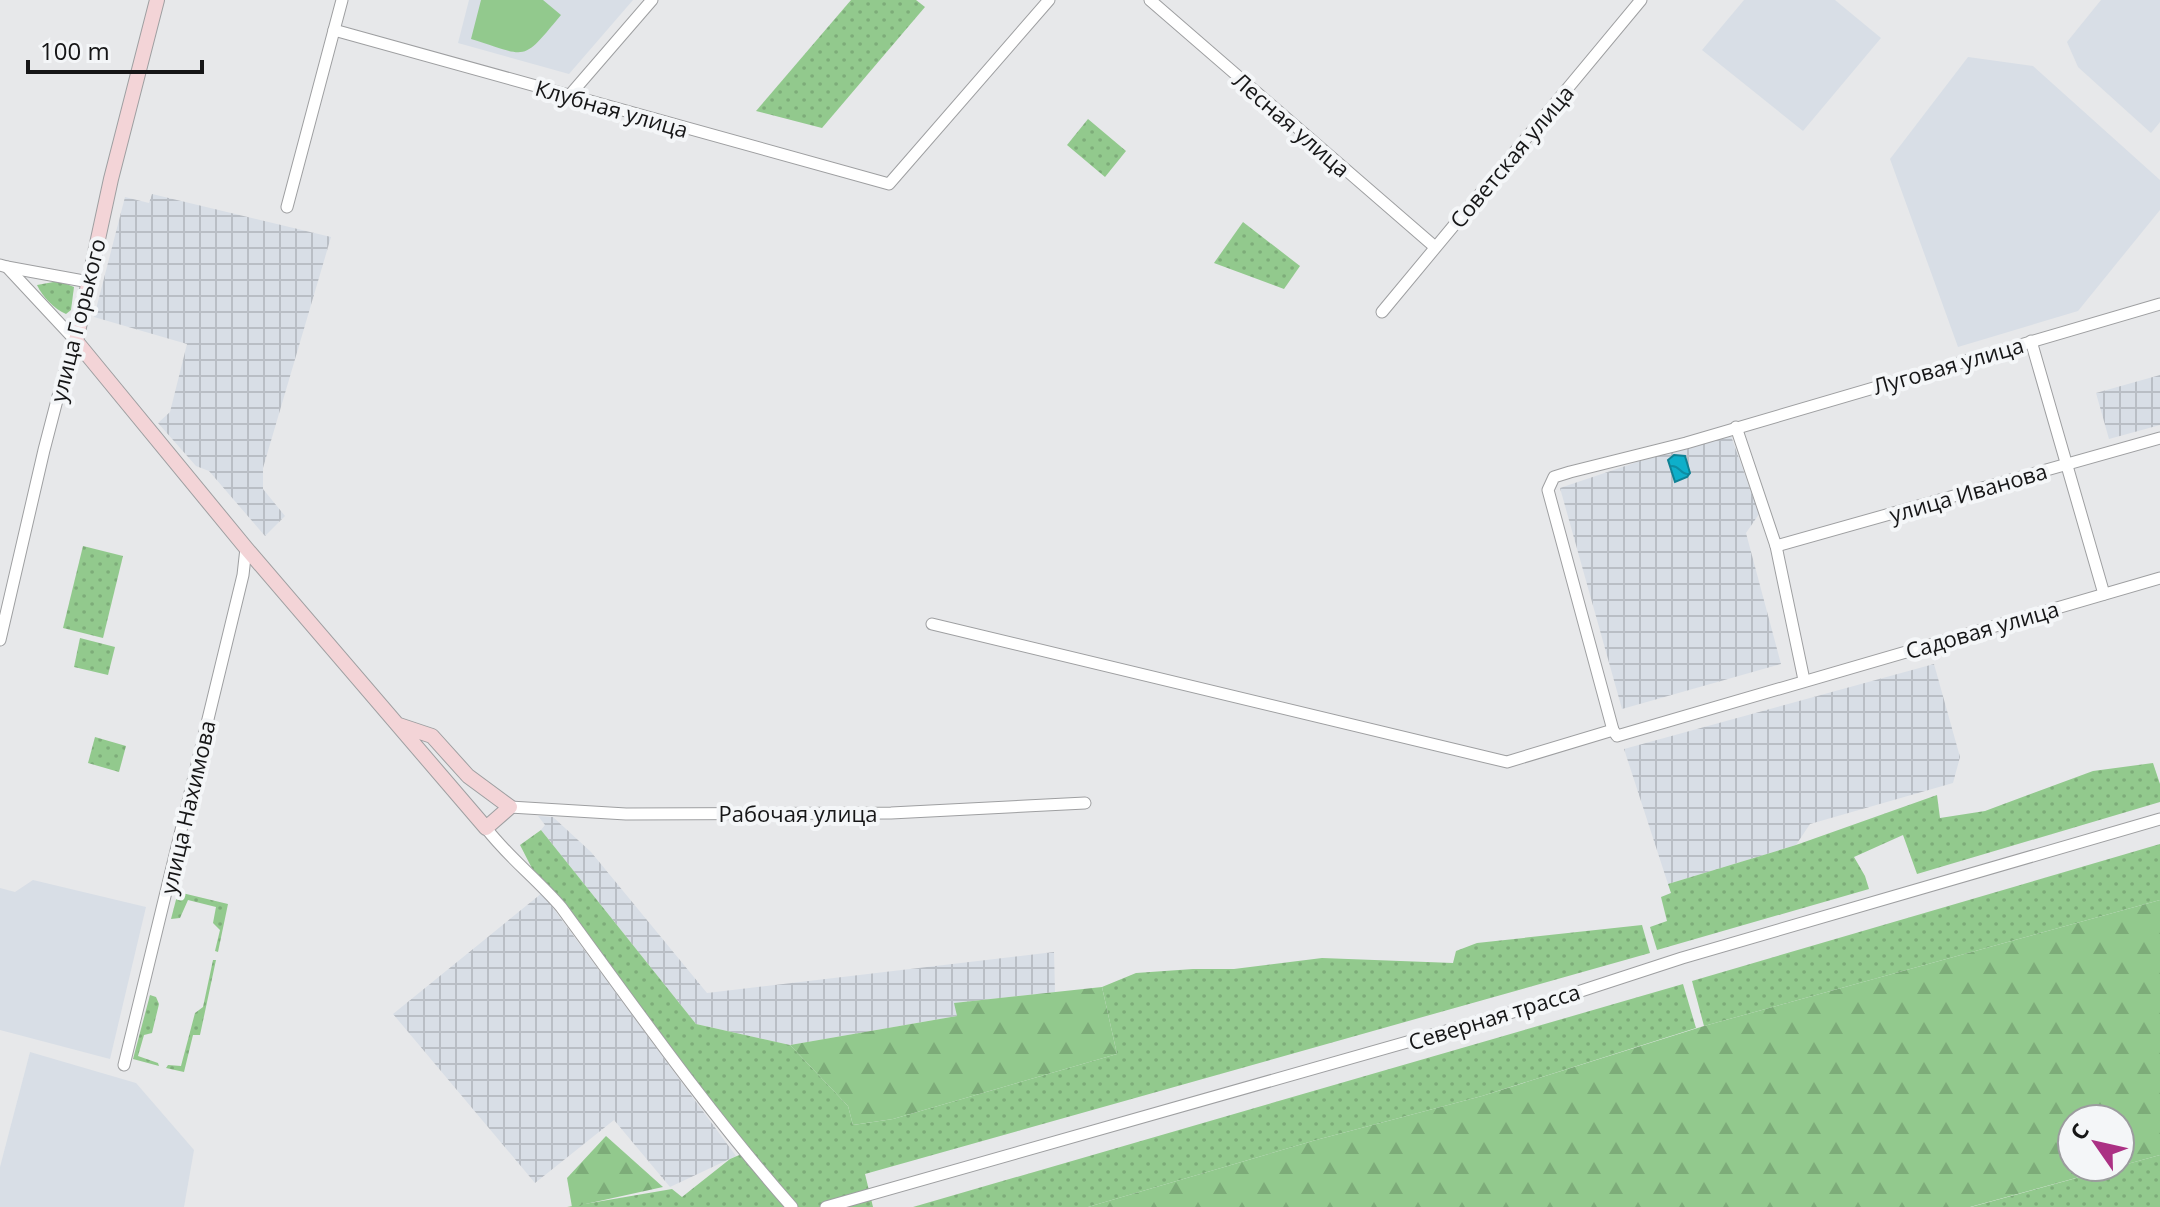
<svg xmlns="http://www.w3.org/2000/svg" width="2160" height="1207" viewBox="0 0 2160 1207" font-family="'Open Sans',sans-serif">
	<style>
		.built { fill: #d8dee6 }
		.industrial { fill: url(#industrial-grid) }
		.green { fill: url(#green-dots) }
		.forest { fill: url(#forest-firs) }
		.pitch { fill: #92c98d }
		.water { fill: url(#water-waves); stroke: #108194; stroke-width: 2 }
		.lines { fill: none; stroke-linecap: round; stroke-linejoin: round }
		.street-casing { stroke: #9e9fa1; stroke-width: 13 }
		.secondary-casing { stroke: #9e9fa1; stroke-width: 16 }
		.street { stroke: #fff; stroke-width: 11 }
		.secondary { stroke: #f3d4d7; stroke-width: 14 }
		.labels { text-anchor: middle; dominant-baseline: central; stroke-width: 8; stroke-linejoin: round; paint-order: stroke }
		.street-label { font-size: 22px; fill: #161617; stroke: #f4f6f8 }
	</style>
	<defs>
		<pattern id="industrial-grid" width="8" height="8" patternUnits="userSpaceOnUse" patternTransform="scale(2)"><rect width="8" height="8" fill="#d8dee6"/><path d="M0 4h8M4 0v8" fill="none" stroke="#b9bec5"/></pattern>
		<pattern id="green-dots" width="8" height="8" patternUnits="userSpaceOnUse" patternTransform="scale(2)"><rect width="8" height="8" fill="#92c98d"/><path d="M2 2h.1M6 6h.1" fill="none" stroke="#7dac79" stroke-width="1.8" stroke-linecap="round"/></pattern>
		<pattern id="forest-firs" width="22" height="20" patternUnits="userSpaceOnUse" patternTransform="scale(2)"><rect width="22" height="20" fill="#92c98d"/><path d="M5 1l3.5 6h-7zM16 11l3.5 6h-7z" fill="#7dac79"/></pattern>
		<pattern id="water-waves" width="16" height="10" patternUnits="userSpaceOnUse" patternTransform="scale(2)"><rect width="16" height="10" fill="#0eafca"/><path d="M0 5q4-4 8 0t8 0" fill="none" stroke="#0d8da3"/></pattern>
	</defs>
	<rect width="100%" height="100%" fill="#e7e8ea"/>
	<g class="built">
		<path d="M 469,0 L 633,0 L 569,74 L 458,43 Z"/>
		<path d="M 1744,0 L 1835,0 L 1881,38 L 1803,131 L 1702,50 Z"/>
		<path d="M 2101,0 L 2160,0 L 2160,122 L 2151,133 L 2078,67 L 2067,42 Z"/>
		<path d="M 1968,57 L 2033,66 L 2160,180 L 2160,210 L 2078,311 L 1958,347 L 1890,159 Z"/>
		<path d="M 33,880 L 146,907 L 110,1059 L 0,1030 L 0,888 L 15,892 Z"/>
		<path d="M 30,1052 L 136,1083 L 194,1150 L 184,1207 L 0,1207 L 0,1167 Z"/>
	</g>
	<g class="industrial">
		<path d="M 152,194 L 331,237 L 263,468 L 263,489 L 285,516 L 265,536 L 209,471 L 196,466 L 158,423 L 170,412 L 187,344 L 94,317 L 125,197 L 149,203 Z"/>
		<path d="M 2160,375 L 2160,425 L 2109,439 L 2096,393 Z"/>
		<path d="M 1731,436 L 1759,514 L 1746,533 L 1781,664 L 1622,709 L 1560,488 L 1652,457 Z"/>
		<path d="M 1934,664 L 1960,757 L 1953,783 L 1810,824 L 1796,845 L 1668,884 L 1624,749 Z"/>
		<path d="M 538,816 L 553,817 L 591,852 L 707,993 L 1054,952 L 1055,992 L 955,1003 L 957,1016 L 790,1045 L 696,1024 L 541,830 L 545,825 Z"/>
		<path d="M 542,893 L 736,1156 L 670,1187 L 614,1120 L 535,1183 L 393,1014 Z"/>
	</g>
	<g class="green">
		<path d="M 851,0 L 916,0 L 925,7 L 822,128 L 756,111 Z"/>
		<path d="M 1088,119 L 1126,151 L 1105,177 L 1067,145 Z"/>
		<path d="M 1243,222 L 1300,266 L 1284,289 L 1214,263 Z"/>
		<path d="M 59,281 L 74,287 L 71,310 L 66,314 C 54,309 42,296 37,285 Z"/>
		<path d="M 83,546 L 123,556 L 103,638 L 63,628 Z"/>
		<path d="M 80,638 L 115,647 L 108,675 L 74,667 Z"/>
		<path d="M 95,737 L 126,746 L 119,772 L 88,763 Z"/>
		<path d="M 2153,763 L 2160,784 L 2160,802 L 1917,874 L 1903,835 L 1854,857 L 1865,876 L 1869,889 L 1657,950 L 1650,927 L 1667,921 L 1661,897 L 1671,893 L 1668,884 L 1796,845 L 1937,795 L 1940,818 L 1985,811 L 2093,771 Z"/>
		<path d="M 541,830 L 696,1024 L 790,1045 L 848,1106 L 853,1125 L 893,1119 L 1117,1054 L 1102,987 L 1136,973 L 1193,969 L 1234,969 L 1322,958 L 1453,963 L 1456,951 L 1477,943 L 1642,925 L 1650,953 L 865,1174 L 873,1207 L 567,1207 L 672,1189 L 682,1197 L 730,1159 L 744,1153 L 539,882 L 520,845 Z"/>
		<path d="M 2160,844 L 2160,900 L 1704,1026 L 1692,981 Z"/>
		<path d="M 178,892 L 228,904 L 218,952 L 215,951 L 220,930 L 213,923 L 216,907 L 188,900 L 180,918 L 171,919 Z"/>
		<path d="M 213,960 L 216,960 L 200,1035 L 193,1035 L 184,1072 L 166,1068 L 168,1065 L 181,1066 L 195,1013 L 203,1007 Z"/>
		<path d="M 1683,984 L 1696,1028 L 1482,1096 L 1316,1140 L 1088,1207 L 913,1207 Z"/>
		<path d="M 150,995 L 156,997 L 159,1004 L 152,1033 L 144,1035 L 138,1056 L 158,1063 L 159,1066 L 133,1059 Z"/>
		<path d="M 2160,1155 L 2160,1207 L 1971,1207 Z"/>
	</g>
	<g class="forest">
		<path d="M 2160,900 L 2160,1155 L 2120,1166 L 2120,1119 L 2072,1119 L 2072,1167 L 2116,1167 L 1970,1207 L 1088,1207 L 1316,1140 L 1482,1096 L 1704,1026 Z"/>
		<path d="M 1102,987 L 1117,1054 L 893,1119 L 853,1125 L 848,1106 L 790,1045 L 957,1016 L 954,1003 Z"/>
		<path d="M 606,1136 L 663,1187 L 572,1207 L 567,1178 Z"/>
	</g>
	<path class="pitch" d="M 481,0 L 543,0 L 561,15 C 521,63 529,57 471,39 Z"/>
	<path class="water" d="M 1674,455 L 1685,456 L 1690,473 L 1687,477 L 1675,482 L 1668,460 Z"/>
	<g class="lines">
		<defs>
			<g id="street">
				<path d="M 1150,0 L 1435,247"/>
				<path d="M 334,30 L 889,184 L 1049,0"/>
				<path d="M 569,96 L 652,0"/>
				<path d="M 287,207 L 342,0"/>
				<path d="M 0,265 L 7,267 L 76,341 L 62,381 L 44,450 L 0,640"/>
				<path d="M 7,267 L 89,282"/>
				<path d="M 2160,304 L 1686,443 L 1570,472 L 1554,477 L 1548,490 L 1613,730 L 1617,736 L 2160,578"/>
				<path d="M 1382,312 L 1641,0"/>
				<path d="M 2031,341 L 2104,594"/>
				<path d="M 1736,427 L 1776,546 L 1804,680"/>
				<path d="M 1776,546 L 2160,438"/>
				<path d="M 932,624 L 1507,762 L 1613,730"/>
				<path d="M 510,807 L 626,814 L 891,813 L 1085,803"/>
				<path d="M 486,828 C 508,857 537,879 561,907 C 636,1009 708,1112 792,1207"/>
				<path d="M 124,1065 L 243,575 L 246,548"/>
				<path d="M 826,1207 L 1541,1004 L 1682,958 L 2160,819"/>
			</g>
			<path id="secondary" d="M 157,0 L 111,179 L 76,341 L 246,548 L 486,828 L 510,807 L 468,776 L 432,736 L 399,725"/>
		</defs>
		<use href="#street" class="street-casing"/>
		<use href="#secondary" class="secondary-casing"/>
		<use href="#street" class="street"/>
		<use href="#secondary" class="secondary"/>
	</g>
	<g class="labels">
		<g class="street-label">
			<text transform="translate(612 108) rotate(16)">Клубная улица</text>
			<text transform="translate(1292 124) rotate(41)">Лесная улица</text>
			<text transform="translate(1511 156) rotate(-50)">Советская улица</text>
			<text transform="translate(77 320) rotate(-76)">улица Горького</text>
			<text transform="translate(1948 365) rotate(-16)">Луговая улица</text>
			<text transform="translate(1968 492) rotate(-16)">улица Иванова</text>
			<text transform="translate(1982 629) rotate(-16)">Садовая улица</text>
			<text transform="translate(187 807) rotate(-77)">улица Нахимова</text>
			<text x="798" y="813">Рабочая улица</text>
			<text transform="translate(1494 1016) rotate(-17)">Северная трасса</text>
		</g>
	</g>
	<g transform="translate(2096 1143) rotate(304)"><circle r="38" fill="#f4f6f8" stroke="#9b9c9e" stroke-width="2"/>
	<path d="M0-6L14 30L0 20L-14 30Z" fill="#ab3184"/>
	<text y="-12" font-size="22" font-weight="bold" text-anchor="middle" fill="#161617">С</text>
	</g>
	<path d="M28 60v12h174v-12" fill="none" stroke="#161617" stroke-width="4"/>
	<text x="40" y="60" font-size="24" fill="#161617" stroke="#f4f6f8" stroke-width="6" paint-order="stroke">100 m</text>
</svg>
